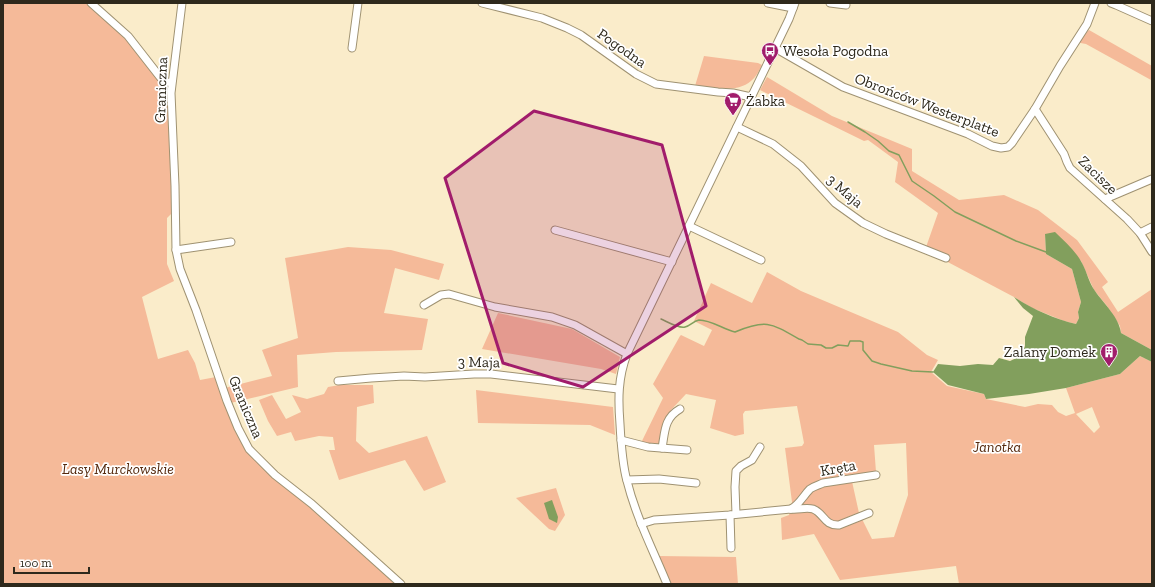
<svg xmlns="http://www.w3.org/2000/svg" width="1155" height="587" viewBox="0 0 1155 587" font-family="'Zilla Slab',serif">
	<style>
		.green { fill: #f5ba99; fill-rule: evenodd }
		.water { fill: #829f5d }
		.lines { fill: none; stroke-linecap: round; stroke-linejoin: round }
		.stream { stroke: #829f5d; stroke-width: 1.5 }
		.minor-casing { stroke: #9f9272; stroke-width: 9 }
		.minor { stroke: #fff; stroke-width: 7 }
		.marked { fill: #a11c6b; fill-opacity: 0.2; stroke: #a11c6b; stroke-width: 3; stroke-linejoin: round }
		.labels { text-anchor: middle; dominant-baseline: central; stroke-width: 3.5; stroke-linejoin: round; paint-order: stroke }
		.street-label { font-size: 15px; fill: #2e291c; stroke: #fff }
		.poi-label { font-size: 15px; fill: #2e291c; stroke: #fff; text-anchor: start }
		.park-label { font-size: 15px; font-style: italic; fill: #55290d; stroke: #fff }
	</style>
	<rect width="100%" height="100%" fill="#faecca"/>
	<g class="green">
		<path d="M 3,3 L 86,3 C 102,16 119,30 132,45 C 142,56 158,83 169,87 L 174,211 L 167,218 L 167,264 L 174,281 L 142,297 L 158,359 L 188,350 L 195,363 L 200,380 L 216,377 L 221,389 L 272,376 L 262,350 L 298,338 L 285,258 L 348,247 L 391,250 L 444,264 L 439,280 L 395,268 L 384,313 L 428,319 L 422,350 L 336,352 L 297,355 L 298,387 L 226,404 L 249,452 L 395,584 L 3,584 Z"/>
		<path d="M 1089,30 L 1152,66 L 1152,82 L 1151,80 L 1086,44 L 1075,42 Z"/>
		<path d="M 704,56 L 758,63 L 762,65 C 759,71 756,77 751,81 C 738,93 711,88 695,86 Z"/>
		<path d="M 767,77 L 832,116 L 912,149 L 912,171 L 959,200 L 1004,195 L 1038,210 L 1077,240 L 1108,282 L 1102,287 L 1118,312 L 1152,289 L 1152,350 L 1121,333 L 1120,326 L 1107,306 L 1094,290 L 1081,261 L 1045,234 L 1046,254 L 1072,269 L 1081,302 L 1078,312 L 1079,318 L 1076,324 L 1064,321 L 1032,308 L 1014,297 L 925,250 L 938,213 L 895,182 L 898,162 L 868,140 L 864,141 L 760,90 Z"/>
		<path d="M 767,272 L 801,291 L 898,332 L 927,355 L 938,360 L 931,372 L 947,386 L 984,394 L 986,399 L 1025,407 L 1038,404 L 1052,405 L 1058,412 L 1066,416 L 1075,413 L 1066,388 L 1120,374 L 1140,356 L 1152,362 L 1152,584 L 959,584 L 956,566 L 840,580 L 814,534 L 782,540 L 781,518 L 789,515 L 792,502 L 785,448 L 802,446 L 804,443 L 797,406 L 745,411 L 743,414 L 744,434 L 735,436 L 710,428 L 716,400 L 686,394 L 671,410 L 660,444 L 641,443 L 663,398 L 653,384 L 680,336 L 681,335 L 704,346 L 712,330 L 694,321 L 711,283 L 752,303 ZM 1092,407 L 1100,427 L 1094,433 L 1076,414 ZM 906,443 L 908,495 L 894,537 L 872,539 L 859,513 L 851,477 L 876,472 L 874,445 Z"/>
		<path d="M 498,313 L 572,329 L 620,357 L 616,374 L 601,369 L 482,349 Z"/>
		<path d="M 340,385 L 373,385 L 374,403 L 357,407 L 356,441 L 369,453 L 427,436 L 446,482 L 424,491 L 405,460 L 339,480 L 329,450 L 335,450 L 333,437 L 319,436 L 295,441 L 291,432 L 277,436 L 268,421 L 259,400 L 272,395 L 286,419 L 301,412 L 292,395 L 307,399 L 324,394 L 328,387 Z"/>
		<path d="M 476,390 L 613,407 L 615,435 L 590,425 L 478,423 Z"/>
		<path d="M 556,488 L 565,515 L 555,531 L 549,529 L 516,498 Z"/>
		<path d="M 658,556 L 736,557 L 738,584 L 671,584 Z"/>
	</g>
	<g class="water">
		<path d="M 1055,232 C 1064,241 1076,251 1082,263 C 1087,272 1089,283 1095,291 C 1104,304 1119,317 1121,333 L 1152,350 L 1152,362 L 1140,356 L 1120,374 L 1066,388 L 1029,394 L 986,399 L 984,394 L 948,385 L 933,372 L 938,364 L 960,366 L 978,364 L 993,365 L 999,358 L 1010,361 L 1021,356 L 1025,346 L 1025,337 L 1033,316 L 1023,308 L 1014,297 C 1033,309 1054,319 1076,324 L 1079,318 L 1078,312 L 1081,302 L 1072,269 L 1046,254 L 1045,234 Z"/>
		<path d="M 552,500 L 558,517 L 557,523 L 549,519 L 544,503 Z"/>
	</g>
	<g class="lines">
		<g class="stream">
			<path d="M 848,122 L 865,132 L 878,141 L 889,151 L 899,155 L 912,181 L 934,196 L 955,212 L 1016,241 L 1046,252"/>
			<path d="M 661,319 C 666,321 679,329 685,327 C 690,326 693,321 699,320 C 711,320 723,329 735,332 C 766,319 771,323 799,339 L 802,340 L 808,344 L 821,345 L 826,348 L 832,348 L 838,345 L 848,346 L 850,341 L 860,341 L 863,342 L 863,350 L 872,361 L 881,364 L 912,371 L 933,372"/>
		</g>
		<defs>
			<g id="minor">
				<path d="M 91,3 L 128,36 L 160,77 C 164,81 166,83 171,82"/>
				<path d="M 182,3 L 171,93 L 175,186 L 176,250 L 180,269 L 196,310 L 227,401 L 238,428 L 249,449 L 275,475 L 312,504 L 401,584"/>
				<path d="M 482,3 L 542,18 L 567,28 L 581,35 L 636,74 L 656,84 L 718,92 L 733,93 L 751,97"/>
				<path d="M 768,3 L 793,8"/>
				<path d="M 830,3 L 846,5"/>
				<path d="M 1111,3 L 1116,5 L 1152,21"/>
				<path d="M 352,48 L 358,3"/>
				<path d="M 775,48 L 843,87 L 968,134 L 992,146 L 1001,148 L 1008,147 L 1012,143 L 1035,109 L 1060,66 L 1087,24 L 1095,3"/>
				<path d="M 1035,109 L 1064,154 L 1067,162 L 1070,168 L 1127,219 L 1140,233 L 1152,252"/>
				<path d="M 737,127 L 773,144 L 801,166 L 835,203 L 863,223 L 886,234 L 946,258"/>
				<path d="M 1105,199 L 1152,179"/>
				<path d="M 689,226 L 761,260"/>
				<path d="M 555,230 L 672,262"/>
				<path d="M 1140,233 L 1152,227"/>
				<path d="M 176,250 L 231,242"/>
				<path d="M 424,305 L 441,295 L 449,294 L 495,307 L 552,317 L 575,325 L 627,354"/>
				<path d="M 338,381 L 371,378 L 404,376 L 425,377 L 474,374 L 491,374 L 618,389"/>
				<path d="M 621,440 L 648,447 L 687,450"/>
				<path d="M 662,448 C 665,432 664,418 680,409"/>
				<path d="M 627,480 L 659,479 L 696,483"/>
				<path d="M 791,509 C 800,504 803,496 810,489 C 814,486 819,485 823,483 L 876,475"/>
				<path d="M 736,514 L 735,487 L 736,471 L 741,466 L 752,460 L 760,447"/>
				<path d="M 730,515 L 731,548"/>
				<path d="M 641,524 L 654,520 L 730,515 L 791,509 C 798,510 806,507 813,509 C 824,513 824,526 839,525 L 869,513"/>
				<path d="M 667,584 C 653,550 636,517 627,481 C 622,463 621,443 620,424 C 618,399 618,378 627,354 L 775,48 L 789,19 L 795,3"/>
			</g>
		</defs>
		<use href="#minor" class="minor-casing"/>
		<use href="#minor" class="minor"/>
	</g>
	<path class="marked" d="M 534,111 L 662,145 L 706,306 L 583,387 L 503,363 L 445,178 Z"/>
	<defs>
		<symbol id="bus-pin" viewBox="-11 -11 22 30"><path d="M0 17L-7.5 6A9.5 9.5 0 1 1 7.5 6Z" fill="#a11c6b" stroke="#fff"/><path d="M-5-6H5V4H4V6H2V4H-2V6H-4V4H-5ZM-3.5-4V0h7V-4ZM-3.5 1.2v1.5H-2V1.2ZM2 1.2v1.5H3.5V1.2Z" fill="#fff"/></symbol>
		<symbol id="supermarket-pin" viewBox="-11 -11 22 30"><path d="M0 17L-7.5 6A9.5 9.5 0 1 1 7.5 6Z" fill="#a11c6b" stroke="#fff"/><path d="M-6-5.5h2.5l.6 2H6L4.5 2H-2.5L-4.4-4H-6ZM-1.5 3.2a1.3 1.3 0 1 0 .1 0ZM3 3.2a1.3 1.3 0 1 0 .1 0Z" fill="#fff"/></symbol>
		<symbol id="building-pin" viewBox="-11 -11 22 30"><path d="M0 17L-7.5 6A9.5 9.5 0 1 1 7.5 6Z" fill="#a11c6b" stroke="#fff"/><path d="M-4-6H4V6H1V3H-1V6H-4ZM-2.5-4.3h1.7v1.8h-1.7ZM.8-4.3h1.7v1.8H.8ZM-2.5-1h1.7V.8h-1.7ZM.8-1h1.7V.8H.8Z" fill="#fff"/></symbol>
	</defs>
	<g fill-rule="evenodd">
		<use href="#bus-pin" x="760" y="41" width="20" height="27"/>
		<use href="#supermarket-pin" x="723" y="91" width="20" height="27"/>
		<use href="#building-pin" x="1099" y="342" width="20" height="27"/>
	</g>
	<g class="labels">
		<g class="street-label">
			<text transform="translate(622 48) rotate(35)">Pogodna</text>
			<text transform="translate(161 90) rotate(-88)">Graniczna</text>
			<text transform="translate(927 105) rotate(21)">Obrońców Westerplatte</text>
			<text transform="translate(1098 175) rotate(44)">Zacisze</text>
			<text transform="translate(845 191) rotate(41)">3 Maja</text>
			<text transform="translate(479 362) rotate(1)">3 Maja</text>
			<text transform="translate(246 407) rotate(67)">Graniczna</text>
			<text transform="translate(838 468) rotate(-10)">Kręta</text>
		</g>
		<g class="poi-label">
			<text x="783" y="51">Wesoła Pogodna</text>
			<text x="746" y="101">Żabka</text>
			<text x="1096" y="352" text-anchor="end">Zalany Domek</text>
		</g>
		<g class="park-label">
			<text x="997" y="447">Janotka</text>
			<text x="118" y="469">Lasy Murckowskie</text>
		</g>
	</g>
	<rect width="1155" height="587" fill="none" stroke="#2e291c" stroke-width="8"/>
	<path d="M14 567v6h75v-6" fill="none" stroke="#2e291c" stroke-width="2"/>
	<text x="20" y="567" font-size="12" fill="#2e291c" stroke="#ffffff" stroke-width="3" paint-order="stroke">100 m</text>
</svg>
